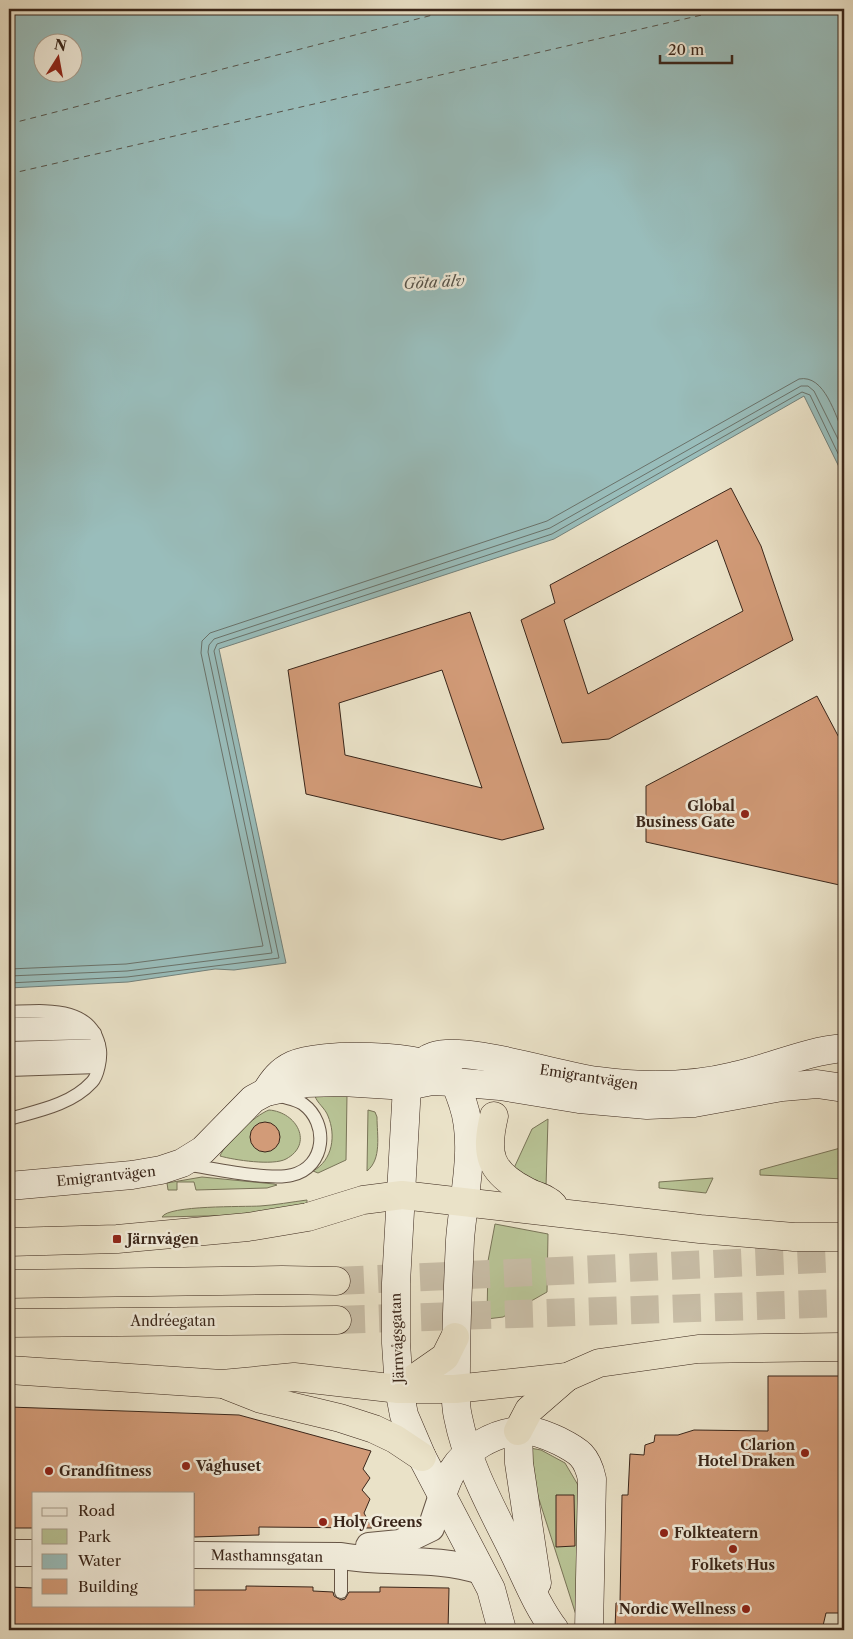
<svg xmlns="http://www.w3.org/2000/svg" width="853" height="1639" viewBox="0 0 853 1639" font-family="'Libre Caslon Text',serif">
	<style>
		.green { fill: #b8c395; stroke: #797458 }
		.water { fill: #99bdbb; stroke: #73817b; fill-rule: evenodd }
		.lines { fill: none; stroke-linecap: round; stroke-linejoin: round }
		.shore { stroke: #6a726a; stroke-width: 1 }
		.ferry { stroke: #56534a; stroke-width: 1; stroke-dasharray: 6 5; stroke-linecap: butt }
		.building { fill: #d29b78; stroke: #3a261a; fill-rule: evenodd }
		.highway-tunnel { stroke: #c7bca5; stroke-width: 28; stroke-dasharray: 28 14; stroke-linecap: butt }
		.lane-casing { stroke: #665546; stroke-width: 14 }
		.street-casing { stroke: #665546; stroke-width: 28 }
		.secondary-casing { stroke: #3a261a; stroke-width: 29 }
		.highway-casing { stroke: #3a261a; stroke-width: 29 }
		.lane { stroke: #f1ecdb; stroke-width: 12 }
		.street { stroke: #f1ecdb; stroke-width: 26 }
		.secondary { stroke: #f1ecdb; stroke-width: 28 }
		.highway { stroke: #eae2c8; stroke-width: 28 }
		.poi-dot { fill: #8f2418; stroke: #f1ecdb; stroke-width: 2 }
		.labels { text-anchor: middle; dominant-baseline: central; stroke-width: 5; stroke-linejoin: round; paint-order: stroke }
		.poi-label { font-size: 14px; font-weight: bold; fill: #3a261a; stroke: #f1ecdb; text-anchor: start }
		.street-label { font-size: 14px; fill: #3a261a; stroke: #f1ecdb }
		.water-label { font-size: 15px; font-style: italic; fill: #56534a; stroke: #f1ecdb }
	</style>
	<rect width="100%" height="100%" fill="#eae2c8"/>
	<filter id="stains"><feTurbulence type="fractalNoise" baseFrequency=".004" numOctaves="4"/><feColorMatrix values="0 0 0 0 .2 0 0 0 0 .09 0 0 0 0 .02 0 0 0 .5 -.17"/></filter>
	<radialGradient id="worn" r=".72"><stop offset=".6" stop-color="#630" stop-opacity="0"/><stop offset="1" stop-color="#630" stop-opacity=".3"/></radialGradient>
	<g class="green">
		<path d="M 347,1095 L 346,1160 L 318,1173 L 313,1171 C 333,1160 336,1135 328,1116 C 325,1108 317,1103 315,1096 Z"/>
		<path d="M 269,1110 C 297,1112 314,1144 286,1159 C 273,1166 234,1160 220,1156 C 225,1143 255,1115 269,1110 Z"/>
		<path d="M 368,1110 L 375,1112 L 377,1117 C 377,1135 382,1159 367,1171 Z"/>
		<path d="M 548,1119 L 546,1187 L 531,1182 L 514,1168 L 532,1129 Z"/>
		<path d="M 844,1147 L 844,1179 L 760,1175 L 760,1170 Z"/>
		<path d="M 202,1177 L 274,1184 L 277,1185 L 267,1188 L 196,1190 L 194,1182 L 177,1182 L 177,1190 L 168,1190 L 167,1183 Z"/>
		<path d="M 713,1178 L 706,1193 L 659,1188 L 659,1182 Z"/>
		<path d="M 307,1200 L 307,1204 L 249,1215 L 162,1217 C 168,1205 244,1207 260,1206 C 276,1205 291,1202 307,1200 Z"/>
		<path d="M 495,1224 L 548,1234 L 547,1292 L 503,1317 L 487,1319 L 488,1261 Z"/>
		<path d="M 530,1448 L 541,1450 L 565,1463 L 578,1485 L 576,1615 L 536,1490 Z"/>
	</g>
	<path class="water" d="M 9,9 L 844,9 L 844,477 L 804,396 L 554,539 L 219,649 L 286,963 L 234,970 L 215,969 L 128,982 L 9,988 ZM 42,42 L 72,42 L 72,72 L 42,72 Z"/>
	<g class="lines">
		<g class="shore">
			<path d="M 9,969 L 126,964 L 263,946 L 201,653 L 202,641 L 210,633 L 547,521 L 799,379 C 825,374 835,416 844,434"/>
			<path d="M 9,976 L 127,971 L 272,953 L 208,652 L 209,645 L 214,639 L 550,528 L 801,386 L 808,386 L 814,391 L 844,451"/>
			<path d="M 9,983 L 127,977 L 279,958 L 214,651 L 217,644 L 552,534 L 802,392 L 810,395 L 844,466"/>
		</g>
		<g class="ferry">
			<path d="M 9,124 L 456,9"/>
			<path d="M 9,174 L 728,9"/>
		</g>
	</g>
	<g class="building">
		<path d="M 731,488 L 761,546 L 793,640 L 609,739 L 562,743 L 521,620 L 555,603 L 550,585 ZM 717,540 L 743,611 L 588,694 L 564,620 Z"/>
		<path d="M 470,612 L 544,829 L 502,840 L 306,794 L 288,670 ZM 442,670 L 482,788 L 345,755 L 339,703 Z"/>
		<path d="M 817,696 L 844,747 L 844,886 L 646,842 L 646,786 Z"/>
		<circle cx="265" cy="1137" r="15"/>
		<path d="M 768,1376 L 843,1376 L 844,1613 L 826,1613 L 822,1630 L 771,1630 L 771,1626 L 690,1625 L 690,1630 L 621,1630 L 621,1628 L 615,1628 L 616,1603 L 620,1603 L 622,1495 L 628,1495 L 630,1454 L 644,1455 L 645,1445 L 654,1442 L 655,1435 L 678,1435 L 694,1430 L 768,1431 Z"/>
		<path d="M 9,1407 L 239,1415 L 371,1451 L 363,1469 L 370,1478 L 362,1490 L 370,1499 L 364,1513 L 372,1528 L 259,1527 L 259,1535 L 194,1537 L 194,1493 L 34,1493 L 34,1528 L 9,1528 Z"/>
		<path d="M 556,1495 L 574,1495 L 575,1546 L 556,1547 Z"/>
		<path d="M 246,1586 L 313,1587 L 313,1591 L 333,1592 L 334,1596 L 341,1600 L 345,1599 L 349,1592 L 380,1592 L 380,1587 L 449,1588 L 448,1630 L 9,1630 L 9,1587 L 34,1588 L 34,1605 L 194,1605 L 194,1590 L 246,1590 Z"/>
	</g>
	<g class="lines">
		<g class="highway-tunnel">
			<path d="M 336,1281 L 844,1258"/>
			<path d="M 337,1320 L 844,1303"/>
		</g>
		<defs>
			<g id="lane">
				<path d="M 9,1012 C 43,1011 93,1004 100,1050 C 101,1058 98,1076 92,1082 C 71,1105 37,1111 9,1119"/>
				<path d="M 9,1024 L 83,1022"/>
				<path d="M 9,1035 L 95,1033"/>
				<path d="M 9,1048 L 99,1045"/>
				<path d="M 9,1059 L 100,1056"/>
				<path d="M 9,1070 L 98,1067"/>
				<path d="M 186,1164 C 210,1168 271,1181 292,1175 C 326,1167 329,1123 303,1104 C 296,1099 285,1098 278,1095"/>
				<path d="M 341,1556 L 341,1592"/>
			</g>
			<g id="street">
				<path d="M 369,1546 L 400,1543 L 431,1528 L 442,1495"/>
				<path d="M 9,1553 L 34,1553"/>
				<path d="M 194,1555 L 341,1556 C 387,1564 435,1556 481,1571"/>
			</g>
			<g id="secondary">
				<path d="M 266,1092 C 273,1080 280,1071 293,1065 C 320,1052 423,1054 447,1073 C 455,1079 460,1095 463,1104 C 477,1145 463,1198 460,1240 C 458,1282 456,1324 456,1366 C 456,1383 454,1400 458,1417 C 467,1463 490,1505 511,1547 C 525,1575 536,1605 555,1630"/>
				<path d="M 9,1186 L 132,1175 L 161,1170 L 182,1163 L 203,1150 L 253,1099 L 266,1092 L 306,1083 L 342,1082 L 407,1086 L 432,1081 L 453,1082 L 500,1086 L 579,1099 L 647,1105 L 694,1103 L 782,1087 L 817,1084 L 844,1088"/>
				<path d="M 518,1431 L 519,1463 L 537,1583"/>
				<path d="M 442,1495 C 445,1487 448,1477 453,1470 C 466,1449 494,1433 518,1431 C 532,1429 546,1435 559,1441 C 579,1451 587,1456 592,1479 L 589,1630"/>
				<path d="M 502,1630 L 491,1589 L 422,1457 L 404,1415 L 399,1389 L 396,1343 L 396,1283 L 407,1086 C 413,1073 419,1061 434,1056 C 466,1045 558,1076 598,1081 C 643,1087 689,1087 734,1076 C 771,1068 806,1051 844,1048"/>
			</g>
			<g id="highway">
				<path d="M 494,1116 C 485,1154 489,1172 526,1191 C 535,1196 547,1198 553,1205"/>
				<path d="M 9,1242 L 117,1239 L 248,1227 L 308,1217 L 363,1200 L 402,1195 L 700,1229 L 794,1237 L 844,1237"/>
				<path d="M 9,1284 L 282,1280 L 336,1281"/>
				<path d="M 9,1323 L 337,1320"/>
				<path d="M 9,1370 L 222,1384 L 294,1377 L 399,1389 L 455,1389 L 567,1377 L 599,1363 L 698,1349 L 842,1347"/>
				<path d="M 228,1386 L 261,1399 L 340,1418 L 374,1429 L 395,1439 L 422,1457"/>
				<path d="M 399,1389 L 445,1357 L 455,1337"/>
				<path d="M 518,1431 L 529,1410 L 567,1377"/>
			</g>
		</defs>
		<use href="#lane" class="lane-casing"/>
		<use href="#street" class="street-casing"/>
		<use href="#secondary" class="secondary-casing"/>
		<use href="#highway" class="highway-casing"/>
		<use href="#lane" class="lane"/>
		<use href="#street" class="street"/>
		<use href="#secondary" class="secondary"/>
		<use href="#highway" class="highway"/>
	</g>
	<g class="poi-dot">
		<circle cx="745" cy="814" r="5"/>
		<rect x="112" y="1234" width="10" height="10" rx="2.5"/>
		<circle cx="805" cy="1453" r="5"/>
		<circle cx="186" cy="1466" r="5"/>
		<circle cx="49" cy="1471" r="5"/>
		<circle cx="323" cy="1522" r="5"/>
		<circle cx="664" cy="1533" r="5"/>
		<circle cx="733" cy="1549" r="5"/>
		<circle cx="746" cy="1609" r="5"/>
	</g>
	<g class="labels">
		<g class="poi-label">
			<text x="735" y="806" text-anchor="end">Global<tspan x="735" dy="16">Business Gate</tspan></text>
			<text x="127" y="1239">Järnvågen</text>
			<text x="795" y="1445" text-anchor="end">Clarion<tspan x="795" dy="16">Hotel Draken</tspan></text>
			<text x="196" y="1466">Våghuset</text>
			<text x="59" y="1471">Grandfitness</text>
			<text x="333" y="1522">Holy Greens</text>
			<text x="674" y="1533">Folkteatern</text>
			<text x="733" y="1565" text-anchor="middle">Folkets Hus</text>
			<text x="736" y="1609" text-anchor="end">Nordic Wellness</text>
		</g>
		<g class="street-label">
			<text transform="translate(589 1077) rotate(9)">Emigrantvägen</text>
			<text transform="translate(106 1176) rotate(-6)">Emigrantvägen</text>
			<text x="173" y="1321">Andréegatan</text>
			<text transform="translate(397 1338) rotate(-92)">Järnvågsgatan</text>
			<text transform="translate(267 1556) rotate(1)">Masthamnsgatan</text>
		</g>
		<g class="water-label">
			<text transform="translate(434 282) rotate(-3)">Göta älv</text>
		</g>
	</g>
	<rect width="853" height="1639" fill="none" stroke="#eae2c8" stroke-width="30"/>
	<rect x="10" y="10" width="833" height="1619" fill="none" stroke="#3a261a" stroke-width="2.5"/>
	<rect x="15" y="15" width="823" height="1609" fill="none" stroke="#3a261a"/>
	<rect x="32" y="1492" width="162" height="115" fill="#f1ecdb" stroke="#a89d8e"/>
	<rect x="42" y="1508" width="25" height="8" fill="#f1ecdb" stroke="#a89d8e"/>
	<text x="78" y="1516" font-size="15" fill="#3a261a">Road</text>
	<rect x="42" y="1529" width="25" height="15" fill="#b8c395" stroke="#a89d8e"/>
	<text x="78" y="1542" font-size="15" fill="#3a261a">Park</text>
	<rect x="42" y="1554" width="25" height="15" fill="#99bdbb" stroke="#a89d8e"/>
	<text x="78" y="1566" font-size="15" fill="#3a261a">Water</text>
	<rect x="42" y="1579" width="25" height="15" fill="#d29b78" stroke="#a89d8e"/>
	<text x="78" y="1592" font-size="15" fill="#3a261a">Building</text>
	<g transform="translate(58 58) rotate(11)"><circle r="24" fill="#f1ecdb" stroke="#a89d8e"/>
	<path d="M0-4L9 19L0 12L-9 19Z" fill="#8f2418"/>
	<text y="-8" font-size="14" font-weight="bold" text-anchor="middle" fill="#3a261a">N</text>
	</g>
	<path d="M660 55v8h72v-8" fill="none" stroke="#3a261a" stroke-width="2.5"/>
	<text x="668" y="55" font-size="15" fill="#3a261a" stroke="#f1ecdb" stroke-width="4" paint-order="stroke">20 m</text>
	<rect width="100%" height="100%" filter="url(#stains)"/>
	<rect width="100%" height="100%" fill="url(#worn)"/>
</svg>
